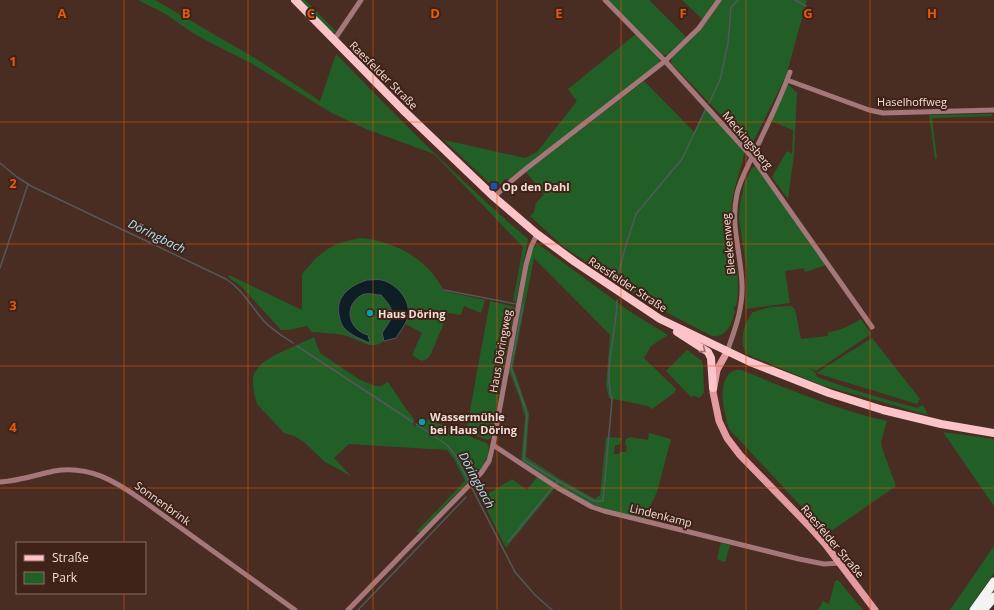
<svg xmlns="http://www.w3.org/2000/svg" width="994" height="610" viewBox="0 0 994 610" font-family="'Open Sans',sans-serif">
	<style>
		.green { fill: #225f27 }
		.water { fill: #0d1f24; stroke: #52585a }
		.lines { fill: none; stroke-linecap: round; stroke-linejoin: round }
		.stream { stroke: #52585a; stroke-width: 1.5 }
		.street { stroke: #a4777b; stroke-width: 5 }
		.secondary { stroke: #e39ba1; stroke-width: 7 }
		.primary { stroke: #fcc3c8; stroke-width: 8 }
		.highway { stroke: #f3f3f3; stroke-width: 9 }
		.oneway { stroke: #9e7370 }
		.grid { fill: none; stroke: #e8590c; stroke-width: 1; stroke-opacity: 0.55 }
		.transit-dot { fill: #1a4fb4; stroke: #3f2318; stroke-width: 1.5 }
		.culture-dot { fill: #0f9aa8; stroke: #3f2318; stroke-width: 1.5 }
		.labels { text-anchor: middle; dominant-baseline: central; stroke-width: 4; stroke-linejoin: round; paint-order: stroke }
		.street-label { font-size: 11px; fill: #f2ded7; stroke: #3f2318 }
		.poi-label { font-size: 11px; font-weight: bold; fill: #f2ded7; stroke: #3f2318; text-anchor: start }
		.water-label { font-size: 12px; font-style: italic; fill: #ade6f8; stroke: #3f2318 }
		.grid-label { font-size: 13px; text-anchor: middle; font-weight: bold; fill: #e8590c; stroke: #3f2318; stroke-width: 4; stroke-linejoin: round; paint-order: stroke }
	</style>
	<rect width="100%" height="100%" fill="#4a2d22"/>
	<g class="green">
		<path d="M 138,0 L 155,0 L 258,60 L 320,101 L 336,54 C 398,118 460,181 528,239 L 516,302 L 513,301 L 523,247 L 434,154 L 366,129 L 330,112 L 249,62 L 211,43 L 193,33 L 164,13 Z"/>
		<path d="M 298,0 L 305,0 L 337,32 L 331,33 Z"/>
		<path d="M 607,0 L 649,0 L 686,37 L 667,55 L 663,55 Z"/>
		<path d="M 682,0 L 716,0 L 702,19 Z"/>
		<path d="M 722,0 L 807,0 L 786,76 L 751,146 L 671,63 L 672,58 L 702,28 Z"/>
		<path d="M 636,34 L 659,58 L 659,63 L 509,179 L 505,179 L 502,182 L 502,184 L 493,186 L 488,182 L 444,140 L 525,158 L 537,152 L 577,101 L 568,89 Z"/>
		<path d="M 644,81 L 694,132 L 705,108 L 745,150 C 741,172 731,192 731,214 C 730,245 743,276 736,306 L 735,306 L 733,309 L 735,310 C 733,322 727,338 712,336 L 656,307 L 630,291 L 564,247 L 530,216 L 534,212 L 536,203 L 544,194 L 526,172 Z"/>
		<path d="M 788,84 L 797,93 L 794,155 L 788,199 L 772,177 L 787,151 L 792,154 L 793,130 L 771,121 Z"/>
		<path d="M 992,114 L 992,116 L 932,118 L 937,158 L 935,159 L 929,115 Z"/>
		<path d="M 754,167 L 757,167 L 826,265 L 805,272 L 804,268 L 785,271 L 790,303 L 746,309 L 747,273 L 739,218 L 740,205 L 744,184 L 752,168 Z"/>
		<path d="M 360,238 C 395,241 428,259 444,291 L 485,300 L 481,313 L 464,306 L 461,315 L 448,313 L 431,354 L 427,359 L 421,361 L 412,355 L 422,333 L 404,323 L 408,315 L 406,302 L 393,285 L 382,280 L 367,280 L 338,310 C 343,334 349,332 369,342 L 368,335 C 348,330 343,305 362,295 C 368,292 376,295 381,295 C 396,313 395,315 383,333 L 384,341 C 369,352 359,338 343,335 C 333,333 322,333 312,332 L 307,326 L 289,330 L 281,330 L 241,286 L 228,277 L 229,275 L 302,310 L 302,274 L 316,258 L 326,250 L 339,243 Z"/>
		<path d="M 538,244 L 629,311 L 668,335 L 651,346 L 644,358 L 676,389 L 675,392 L 652,409 L 648,406 L 609,398 L 606,386 L 610,335 L 534,258 L 513,366 L 515,373 L 529,414 L 526,457 L 560,479 L 595,499 L 600,495 L 606,437 L 622,438 L 619,445 L 615,445 L 614,454 L 619,454 L 620,452 L 626,452 L 627,446 L 625,445 L 626,439 L 630,437 L 648,440 L 649,433 L 671,439 L 657,492 L 644,519 C 631,516 618,513 605,509 C 575,499 548,478 521,461 L 525,417 L 519,396 L 509,371 L 530,258 L 534,247 Z"/>
		<path d="M 490,301 L 515,307 L 491,438 L 487,440 L 466,432 Z"/>
		<path d="M 791,306 L 795,309 L 801,339 L 828,336 L 828,332 C 840,331 851,325 861,319 L 871,334 L 816,371 L 808,368 L 815,372 L 817,377 C 850,389 883,399 917,408 L 923,405 L 928,415 L 821,385 L 746,354 C 739,342 744,322 753,312 L 771,307 Z"/>
		<path d="M 314,337 L 320,353 L 360,380 L 376,386 L 381,386 L 388,382 L 404,406 L 415,420 L 412,421 L 415,427 L 418,423 L 423,426 L 427,419 L 486,443 L 489,446 L 488,455 L 483,466 L 420,532 L 416,532 L 465,481 L 454,459 L 447,450 L 349,444 L 334,458 L 351,476 L 325,462 L 304,442 L 294,436 L 284,433 L 257,404 L 254,393 L 253,383 L 253,377 L 255,372 L 262,363 L 275,355 Z"/>
		<path d="M 872,338 L 920,399 L 917,404 L 816,373 Z"/>
		<path d="M 687,350 L 702,361 L 703,366 L 704,392 L 700,398 L 694,396 L 691,397 L 666,371 Z"/>
		<path d="M 735,370 L 741,370 C 789,389 837,410 887,421 L 881,442 L 882,448 L 896,486 L 827,534 L 729,429 C 724,413 715,378 735,370 Z"/>
		<path d="M 943,432 L 994,439 L 994,506 Z"/>
		<path d="M 537,477 L 555,488 L 506,548 L 481,498 L 512,479 L 527,490 Z"/>
		<path d="M 721,543 L 730,545 L 725,562 L 717,559 Z"/>
		<path d="M 994,546 L 994,573 L 968,610 L 950,610 Z"/>
		<path d="M 838,580 L 863,610 L 818,610 L 823,601 L 829,604 L 835,581 Z"/>
	</g>
	<path class="water" d="M 367,280 C 371,280 378,279 382,280 C 397,284 411,300 408,316 C 407,323 400,331 396,338 L 384,341 L 382,333 C 394,315 397,313 381,295 C 375,295 368,292 362,295 C 343,305 348,330 368,335 L 370,343 C 361,339 352,336 345,329 C 341,325 340,320 339,315 C 335,296 351,285 367,280 Z"/>
	<g class="lines">
		<g class="stream">
			<path d="M 795,0 L 806,6"/>
			<path d="M 709,103 L 720,80 L 728,43 L 731,7 L 738,0"/>
			<path d="M 0,163 L 17,177 L 31,186 L 226,279 C 244,291 250,305 263,320 C 272,330 282,336 293,343"/>
			<path d="M 0,268 L 28,184"/>
			<path d="M 617,279 L 625,248 L 636,214 L 682,159 L 706,109"/>
			<path d="M 444,290 L 516,304"/>
			<path d="M 297,346 L 413,422"/>
			<path d="M 416,424 L 447,445 L 455,455 L 515,572 L 535,595 L 552,610"/>
			<path d="M 558,481 L 594,501 L 603,501 L 612,400 C 603,367 617,333 617,300"/>
			<path d="M 508,542 L 558,481 L 524,460 L 524,457 L 527,416 L 526,410 L 511,368 L 523,305"/>
			<path d="M 358,610 L 466,497"/>
		</g>
		<g class="street">
			<path d="M 605,0 L 665,61 L 752,157 L 872,327"/>
			<path d="M 334,40 L 361,0"/>
			<path d="M 787,80 L 869,110 L 883,113 L 994,110"/>
			<path d="M 494,197 L 510,182 L 527,168 L 665,61 L 699,28 L 719,0"/>
			<path d="M 727,352 C 735,329 743,309 742,284 C 741,253 730,225 737,194 C 740,180 747,168 753,155 C 766,128 780,100 790,72"/>
			<path d="M 493,445 L 558,488 L 592,507 L 604,511 L 799,559 L 824,564 L 840,563"/>
			<path d="M 0,482 C 18,481 36,475 54,471 C 89,465 115,481 142,500 L 295,610"/>
			<path d="M 348,610 L 481,473 L 489,461 L 493,445 L 526,265 L 531,247 L 537,234"/>
		</g>
		<path class="secondary" d="M 727,352 L 717,370 L 713,392 L 719,421 L 727,438 L 740,455 L 808,525 L 825,544 L 875,610"/>
		<g class="primary">
			<path d="M 295,0 L 403,110 L 494,197 L 537,234 L 575,262 L 660,319 L 750,362 L 829,393 L 883,410 L 941,424 L 994,433"/>
			<path d="M 677,332 L 708,352 L 711,358 L 713,388"/>
		</g>
		<g class="highway">
			<path d="M 974,610 L 994,582"/>
			<path d="M 983,610 L 994,597"/>
		</g>
	</g>
	<defs><path id="oneway-chevron" d="M-2-3.5L2.5 0L-2 3.5" fill="none" stroke-width="1.6" stroke-linecap="round" stroke-linejoin="round"/></defs>
	<use class="oneway" href="#oneway-chevron" transform="translate(703 350) rotate(37)"/>
	<path class="grid" d="M 124,0 L 124,543M 248,0 L 248,610M 373,0 L 373,610M 497,0 L 497,610M 621,0 L 621,610M 746,0 L 746,610M 870,0 L 870,610M 0,122 L 994,122M 0,244 L 994,244M 0,366 L 994,366M 0,488 L 994,488M 124,593 L 124,610"/>
	<rect class="transit-dot" x="490" y="182" width="8" height="8" rx="2"/>
	<g class="culture-dot">
		<circle cx="370" cy="313" r="4"/>
		<circle cx="422" cy="422" r="4"/>
	</g>
	<g class="labels">
		<g class="street-label">
			<text transform="translate(384 75) rotate(45)">Raesfelder Straße</text>
			<text x="912" y="101">Haselhoffweg</text>
			<text transform="translate(748 140) rotate(50)">Meckingsberg</text>
			<text transform="translate(728 244) rotate(-95)">Bleekenweg</text>
			<text transform="translate(628 284) rotate(33)">Raesfelder Straße</text>
			<text transform="translate(500 351) rotate(-80)">Haus Döringweg</text>
			<text transform="translate(163 503) rotate(36)">Sonnenbrink</text>
			<text transform="translate(661 515) rotate(14)">Lindenkamp</text>
			<text transform="translate(833 541) rotate(50)">Raesfelder Straße</text>
		</g>
		<g class="poi-label">
			<text x="502" y="186">Op den Dahl</text>
			<text x="378" y="313">Haus Döring</text>
			<text x="430" y="416">Wassermühle<tspan x="430" dy="13">bei Haus Döring</tspan></text>
		</g>
		<g class="water-label">
			<text transform="translate(157 236) rotate(26)">Döringbach</text>
			<text transform="translate(477 480) rotate(62)">Döringbach</text>
		</g>
	</g>
	<g class="grid-label">
		<text x="62" y="18">A</text>
		<text x="186" y="18">B</text>
		<text x="311" y="18">C</text>
		<text x="435" y="18">D</text>
		<text x="559" y="18">E</text>
		<text x="683" y="18">F</text>
		<text x="808" y="18">G</text>
		<text x="932" y="18">H</text>
		<text x="13" y="66">1</text>
		<text x="13" y="188">2</text>
		<text x="13" y="310">3</text>
		<text x="13" y="432">4</text>
	</g>
	<rect x="16" y="542" width="130" height="52" fill="#3f2318" stroke="#876e64"/>
	<rect x="24" y="555" width="20" height="6" fill="#fcc3c8" stroke="#876e64"/>
	<text x="52" y="562" font-size="12" fill="#f2ded7">Straße</text>
	<rect x="24" y="572" width="20" height="12" fill="#225f27" stroke="#876e64"/>
	<text x="52" y="582" font-size="12" fill="#f2ded7">Park</text>
</svg>
